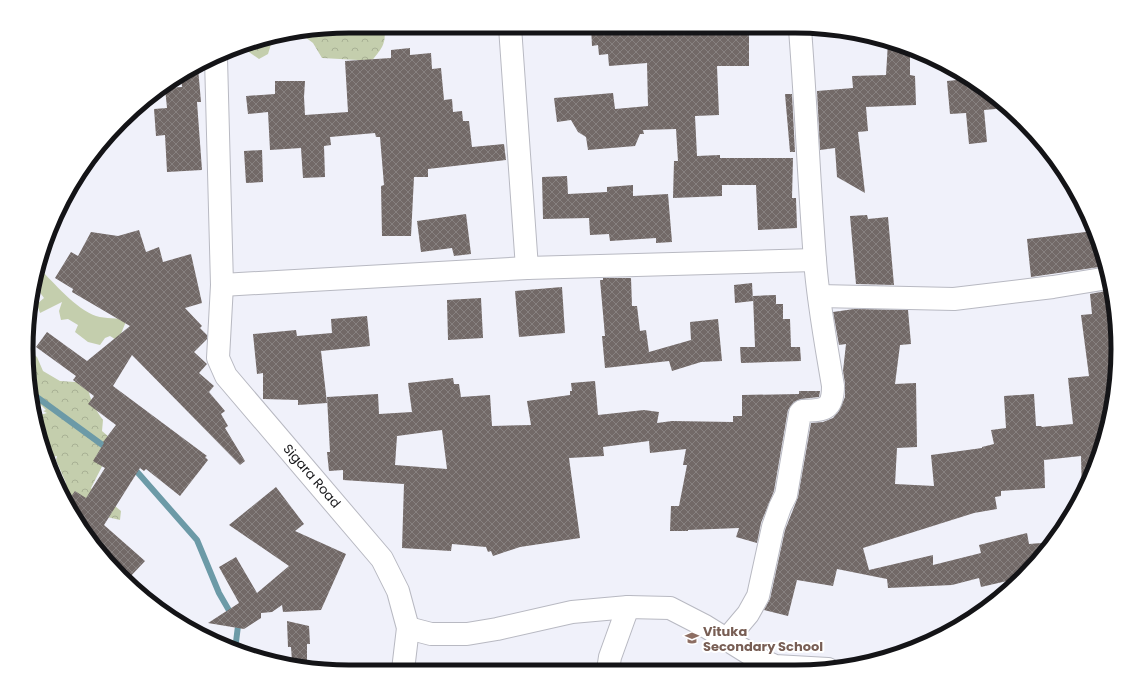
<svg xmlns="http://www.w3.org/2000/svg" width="1144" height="698" viewBox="0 0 1144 698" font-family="Poppins,sans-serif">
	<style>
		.forest { fill: url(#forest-crowns) }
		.park { fill: #c4cead }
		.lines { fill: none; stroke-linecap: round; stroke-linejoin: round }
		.stream { stroke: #6c9aa7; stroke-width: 6 }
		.building { fill: url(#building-cross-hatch); fill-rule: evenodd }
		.minor-casing { stroke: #b8b9c2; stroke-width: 24 }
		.minor { stroke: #fff; stroke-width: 22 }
		.labels { text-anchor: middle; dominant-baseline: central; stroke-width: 4; stroke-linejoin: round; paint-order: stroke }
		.street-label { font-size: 13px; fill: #141417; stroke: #fff }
		.education-label { font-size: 13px; font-weight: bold; fill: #785e54; stroke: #fff; text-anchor: start }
		.rim { fill: none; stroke: #141417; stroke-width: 5 }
	</style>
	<defs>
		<pattern id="forest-crowns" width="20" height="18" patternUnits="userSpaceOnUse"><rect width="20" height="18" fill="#c4cead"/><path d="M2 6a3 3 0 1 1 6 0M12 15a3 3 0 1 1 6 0" fill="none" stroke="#a8b094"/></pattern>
		<pattern id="building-cross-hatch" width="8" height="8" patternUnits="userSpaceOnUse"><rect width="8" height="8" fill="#726967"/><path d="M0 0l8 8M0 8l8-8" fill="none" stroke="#878180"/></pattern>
	</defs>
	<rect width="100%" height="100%" fill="#f0f1fa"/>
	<g class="forest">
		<path d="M 363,26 L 384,26 C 387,45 381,49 370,63 L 358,60 L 322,58 L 313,43 L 301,34 L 341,27 L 340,33 L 359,32 Z"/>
		<path d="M 269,39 L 272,41 L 268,54 L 259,59 L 246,50 L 238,55 L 227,54 L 245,43 Z"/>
		<path d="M 26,348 L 37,357 L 43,371 L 60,381 L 75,382 L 87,379 C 88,396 93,406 103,420 L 102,431 L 109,437 L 113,445 L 91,488 L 102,501 L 115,506 L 121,511 L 120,520 L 103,516 L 74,515 L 64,495 L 66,483 L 56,460 L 57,456 L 52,457 L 50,460 L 55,468 L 56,476 L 55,476 L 43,453 L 37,416 L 47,413 L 43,411 L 46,410 L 34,398 Z"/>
	</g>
	<path class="park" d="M 39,268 C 54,283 76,309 96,316 C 106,319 117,318 127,319 L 118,341 L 110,336 L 105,338 L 100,345 L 88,342 L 75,332 L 78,325 L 68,319 L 61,320 L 59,311 L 62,302 L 40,313 L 37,304 L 44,298 L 36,287 Z"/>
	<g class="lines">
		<g class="stream">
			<path d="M 34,395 L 108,449"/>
			<path d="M 132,466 L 197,540 L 219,593 L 238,626 L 236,642 L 231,649"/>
		</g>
	</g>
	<g class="building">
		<path d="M 591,27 L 644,28 L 644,32 L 708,32 L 708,28 L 738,28 L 738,34 L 749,34 L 749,66 L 717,66 L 719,115 L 695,116 L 697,156 L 720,155 L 720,158 L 793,158 L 792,198 L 796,198 L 797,228 L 758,230 L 756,185 L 722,185 L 722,196 L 673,198 L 674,161 L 678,161 L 676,129 L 643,130 L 644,134 L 640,134 L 635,146 L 588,150 L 586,137 L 578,132 L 571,120 L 557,122 L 554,98 L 613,93 L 615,109 L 648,106 L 647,63 L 609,66 L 608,54 L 599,55 L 598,45 L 592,46 Z"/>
		<path d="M 888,42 L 910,48 L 910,75 L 915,76 L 916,105 L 866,107 L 868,131 L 858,132 L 865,193 L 837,177 L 835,148 L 820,150 L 817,91 L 853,88 L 852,76 L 886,75 Z"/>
		<path d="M 410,48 L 410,55 L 431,53 L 432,69 L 441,68 L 444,100 L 452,99 L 453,112 L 462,111 L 463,121 L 469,121 L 472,147 L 504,144 L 506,160 L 428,169 L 428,177 L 414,177 L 411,236 L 382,236 L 381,186 L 384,185 L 380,137 L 376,137 L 375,133 L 330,137 L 331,145 L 324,146 L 325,177 L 303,178 L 301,148 L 270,150 L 268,112 L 248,114 L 246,96 L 275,94 L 275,81 L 305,81 L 304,97 L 305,115 L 348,112 L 345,61 L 391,58 L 391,50 Z"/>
		<path d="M 198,68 L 201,102 L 197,102 L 202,170 L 167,172 L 165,135 L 156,136 L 154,109 L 167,108 L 165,88 L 182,87 L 181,77 Z"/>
		<path d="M 967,79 L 991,93 L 1007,108 L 984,110 L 987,142 L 969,144 L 966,113 L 950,114 L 947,81 Z"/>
		<path d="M 785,94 L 792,94 L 795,152 L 790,152 Z"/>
		<path d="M 262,150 L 263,182 L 246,183 L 244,151 Z"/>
		<path d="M 567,176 L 568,194 L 607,192 L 607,187 L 633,185 L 633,196 L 668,194 L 672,242 L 656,243 L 656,238 L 610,241 L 609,234 L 590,235 L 589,218 L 543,219 L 542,177 Z"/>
		<path d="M 466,214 L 471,254 L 454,256 L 452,248 L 421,252 L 417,221 Z"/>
		<path d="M 867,215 L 868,219 L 888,217 L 894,285 L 856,284 L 850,216 Z"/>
		<path d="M 139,230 L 146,252 L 159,247 L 163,262 L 191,254 L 202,303 L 185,308 L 202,326 L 200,328 L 207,335 L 207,339 L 194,352 L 207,364 L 199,373 L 214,386 L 209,392 L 225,411 L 221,414 L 228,426 L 225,428 L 245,461 L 240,465 L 132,355 L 113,386 L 207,456 L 205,457 L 208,460 L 180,496 L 146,469 L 144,471 L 140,468 L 104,525 L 145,561 L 128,579 L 81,529 L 67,502 L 75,491 L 86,498 L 105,468 L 93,461 L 104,443 L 103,442 L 116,425 L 88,404 L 94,396 L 73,380 L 76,376 L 36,347 L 47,332 L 87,361 L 130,326 L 72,292 L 73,289 L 55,278 L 71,252 L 78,256 L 91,232 L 118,236 Z"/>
		<path d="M 1094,231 L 1101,245 L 1106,266 L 1031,277 L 1027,239 Z"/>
		<path d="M 603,278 L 631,278 L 632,306 L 637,306 L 640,331 L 646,330 L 649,352 L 691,340 L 690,322 L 718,319 L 722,361 L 701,362 L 672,371 L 669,361 L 605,368 L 602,336 L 605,336 L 600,280 L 603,280 Z"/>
		<path d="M 752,283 L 753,301 L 735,303 L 734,285 Z"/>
		<path d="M 562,287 L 565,333 L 519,337 L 515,291 Z"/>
		<path d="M 1111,290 L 1115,307 L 1117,365 L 1112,365 L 1114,389 L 1107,432 L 1082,496 L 1081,456 L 1044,460 L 1045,488 L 1001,491 L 1001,496 L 995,497 L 997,509 L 974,513 L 863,548 L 869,570 L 933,555 L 933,565 L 981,553 L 979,545 L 1027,533 L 1029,544 L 1054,542 L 1009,591 L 1007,581 L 981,587 L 979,578 L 952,585 L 888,588 L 887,579 L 837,569 L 833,586 L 797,580 L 788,616 L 764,610 L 770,599 L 785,530 L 798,497 L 811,423 L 823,422 L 833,418 L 839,411 L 845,397 L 845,384 L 843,371 L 846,344 L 839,345 L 833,312 L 854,309 L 908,310 L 911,344 L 900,345 L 895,384 L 916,383 L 917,447 L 897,448 L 895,484 L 934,486 L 931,455 L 982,448 L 982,447 L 994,444 L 991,430 L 1006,428 L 1004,396 L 1034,394 L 1036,426 L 1041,426 L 1042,427 L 1073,424 L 1068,378 L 1089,376 L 1081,315 L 1092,314 L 1090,294 Z"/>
		<path d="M 776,295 L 776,304 L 783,304 L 783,319 L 790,319 L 791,347 L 800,347 L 801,361 L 741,363 L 740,347 L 755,347 L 753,296 Z"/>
		<path d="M 481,298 L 483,338 L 448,340 L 447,300 Z"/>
		<path d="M 367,316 L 370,346 L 321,351 L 327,403 L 298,405 L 298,400 L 263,399 L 263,373 L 257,374 L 253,334 L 296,330 L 297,336 L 332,333 L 331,319 Z"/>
		<path d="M 453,378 L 454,384 L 459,384 L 461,397 L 490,395 L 492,426 L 531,425 L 527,401 L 570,395 L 570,391 L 572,391 L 571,383 L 595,381 L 598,415 L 644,410 L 659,412 L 657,423 L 672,421 L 733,422 L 733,416 L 742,416 L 742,395 L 799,394 L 799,391 L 820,391 L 819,397 L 801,399 L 794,402 L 788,410 L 774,491 L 761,523 L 757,543 L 736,537 L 739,528 L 688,530 L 688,531 L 670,531 L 671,506 L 679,506 L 687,465 L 683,465 L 686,449 L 650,453 L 649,441 L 603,447 L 604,456 L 569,458 L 580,538 L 520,547 L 493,556 L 491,551 L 488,552 L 486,547 L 452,544 L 451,551 L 402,548 L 404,484 L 343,480 L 343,470 L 329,471 L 327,452 L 330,452 L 327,397 L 378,394 L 379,414 L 412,412 L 408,383 ZM 442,430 L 447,469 L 395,465 L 397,436 Z"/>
		<path d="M 276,487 L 304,524 L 295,531 L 346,554 L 321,610 L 283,612 L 282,605 L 272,612 L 261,613 L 261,618 L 244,629 L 208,623 L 239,603 L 219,567 L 236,557 L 257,593 L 289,566 L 229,525 Z"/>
		<path d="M 287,621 L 309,626 L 310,644 L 307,644 L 307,661 L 292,661 L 291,647 L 288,647 Z"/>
	</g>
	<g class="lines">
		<defs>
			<g id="minor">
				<path d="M 510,27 L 527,268"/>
				<path d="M 216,58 L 222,285 L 218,358 L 226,376 L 382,559 L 398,591 L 408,628 L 403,670"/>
				<path d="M 222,285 L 527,268 L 815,260"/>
				<path d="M 819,296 L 954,299 L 1053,287 L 1108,278"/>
				<path d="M 408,628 L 431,634 L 467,634 L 497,629 L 572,612 L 628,607 L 670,608 L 705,626 L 755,657 L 775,666 L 828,669"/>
				<path d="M 726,640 L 748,614 L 758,596 L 773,527 L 780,507 L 786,495 L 800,413 L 802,411 C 822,410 833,412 833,386 C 826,344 818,302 815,260 C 809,183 806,105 800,29"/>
				<path d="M 608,670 L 610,657 L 628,607"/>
			</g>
		</defs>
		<use href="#minor" class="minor-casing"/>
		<use href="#minor" class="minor"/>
	</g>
	<defs>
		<symbol id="school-bare" viewBox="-9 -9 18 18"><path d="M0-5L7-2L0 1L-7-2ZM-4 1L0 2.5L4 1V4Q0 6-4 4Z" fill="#8d6e63" stroke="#fff" stroke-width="2.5" paint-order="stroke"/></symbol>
	</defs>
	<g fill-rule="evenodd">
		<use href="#school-bare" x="682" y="628" width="20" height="20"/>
	</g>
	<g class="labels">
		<g class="street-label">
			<text transform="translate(312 476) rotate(49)">Sigara Road</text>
		</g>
		<g class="education-label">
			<text x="703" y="631">Vituka<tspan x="703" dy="15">Secondary School</tspan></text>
		</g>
	</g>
	<path d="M0 0H1144V698H0ZM349 33H795A316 316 0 0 1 1111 349V349A316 316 0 0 1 795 665H349A316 316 0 0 1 33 349V349A316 316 0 0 1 349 33Z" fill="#fff" fill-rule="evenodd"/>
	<path class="rim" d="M349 33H795A316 316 0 0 1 1111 349V349A316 316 0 0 1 795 665H349A316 316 0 0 1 33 349V349A316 316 0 0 1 349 33Z"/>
</svg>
